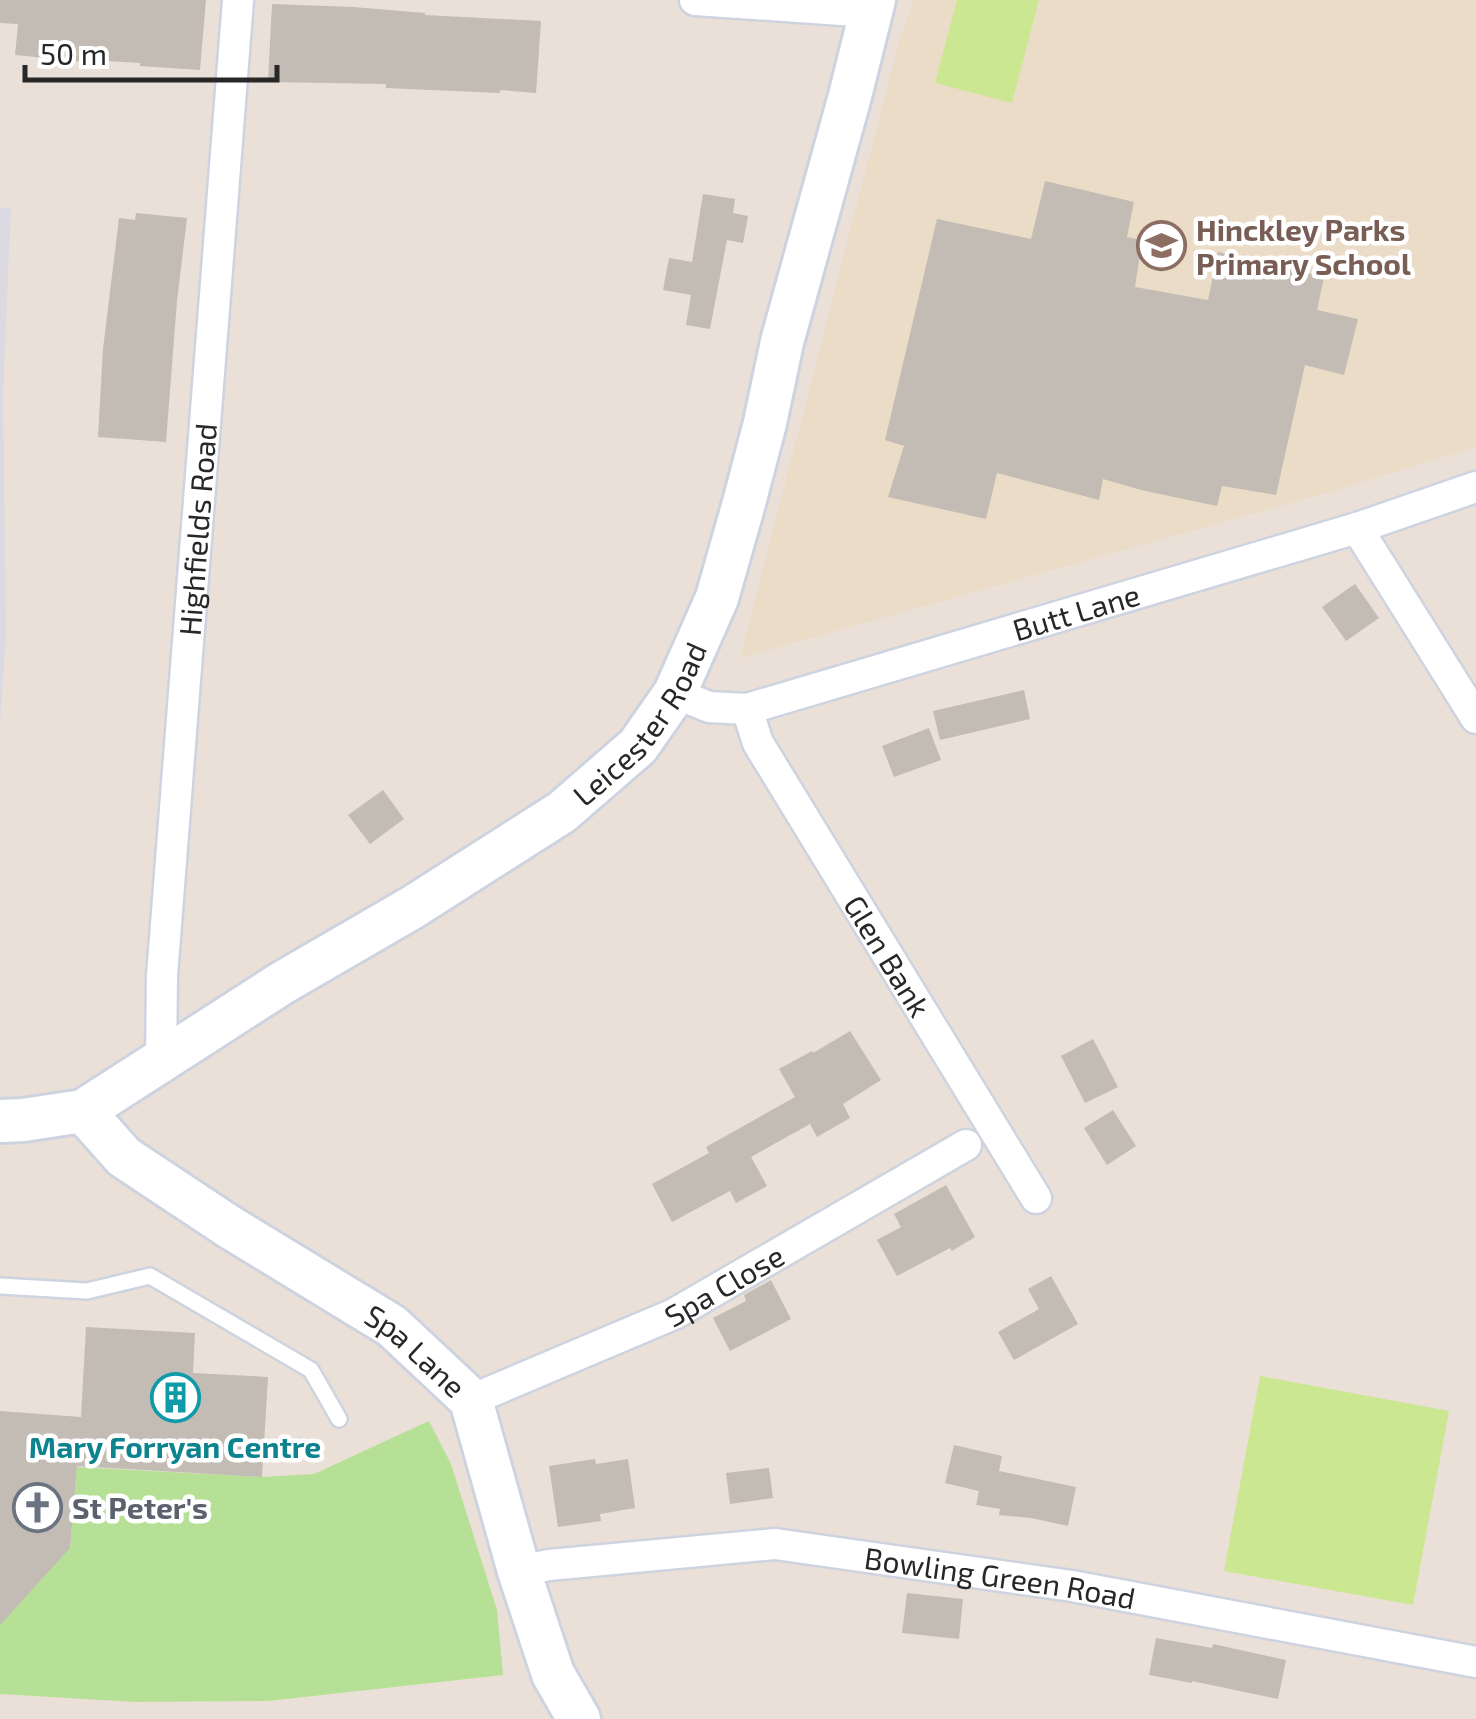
<svg xmlns="http://www.w3.org/2000/svg" width="1476" height="1719" viewBox="0 0 1476 1719" font-family="'Exo 2',sans-serif">
	<style>
		.industrial { fill: #dbd9e2 }
		.education { fill: #ebdcc8 }
		.green { fill: #b6e095 }
		.pitch { fill: #cbe791 }
		.building { fill: #c2bcb4 }
		.lines { fill: none; stroke-linecap: round; stroke-linejoin: round }
		.lane-casing { stroke: #ced3e0; stroke-width: 20 }
		.street-casing { stroke: #ced3e0; stroke-width: 35 }
		.secondary-casing { stroke: #ced3e0; stroke-width: 48 }
		.lane { stroke: #fff; stroke-width: 15 }
		.street { stroke: #fff; stroke-width: 30 }
		.secondary { stroke: #fff; stroke-width: 42 }
		.labels { text-anchor: middle; dominant-baseline: central; stroke-width: 9; stroke-linejoin: round; paint-order: stroke }
		.education-label { font-size: 30px; font-weight: bold; fill: #785e54; stroke: #fff; text-anchor: start }
		.street-label { font-size: 30px; fill: #272727; stroke: #fff }
		.culture-label { font-size: 30px; font-weight: bold; fill: #0d838f; stroke: #fff }
		.worship-label { font-size: 30px; font-weight: bold; fill: #5b616d; stroke: #fff; text-anchor: start }
	</style>
	<rect width="100%" height="100%" fill="#eae0d8"/>
	<path class="industrial" d="M 0,208 L 11,208 L 3,393 L 6,632 L 0,728 Z"/>
	<path class="education" d="M 914,0 L 1476,0 L 1476,447 L 1330,492 L 740,658 L 898,44 Z"/>
	<path class="green" d="M 429,1421 L 451,1464 L 497,1610 L 503,1675 L 268,1701 L 136,1702 L 0,1694 L 0,1602 L 70,1548 L 77,1467 L 262,1477 L 314,1474 Z"/>
	<g class="pitch">
		<path d="M 957,0 L 1039,0 L 1012,103 L 935,83 Z"/>
		<path d="M 1260,1376 L 1449,1411 L 1413,1605 L 1224,1571 Z"/>
	</g>
	<g class="building">
		<path d="M 0,0 L 206,0 L 200,70 L 140,66 L 140,63 L 88,60 L 87,62 L 15,55 L 18,24 L 0,23 Z"/>
		<path d="M 272,4 L 353,7 L 425,13 L 425,15 L 541,21 L 536,93 L 500,90 L 500,93 L 386,88 L 386,84 L 268,82 Z"/>
		<path d="M 1045,181 L 1134,202 L 1127,237 L 1142,240 L 1135,287 L 1208,300 L 1218,252 L 1324,277 L 1317,310 L 1358,319 L 1344,375 L 1305,365 L 1276,495 L 1222,486 L 1217,506 L 1141,490 L 1103,479 L 1099,500 L 997,473 L 986,519 L 888,497 L 904,446 L 885,440 L 937,219 L 1031,239 Z"/>
		<path d="M 703,194 L 735,199 L 733,213 L 748,216 L 743,243 L 727,240 L 710,329 L 686,325 L 691,295 L 663,290 L 669,258 L 692,262 Z"/>
		<path d="M 136,213 L 187,218 L 177,301 L 166,442 L 98,437 L 103,349 L 119,218 L 135,220 Z"/>
		<path d="M 1355,584 L 1379,618 L 1346,641 L 1322,607 Z"/>
		<path d="M 1024,690 L 1030,719 L 940,740 L 933,711 Z"/>
		<path d="M 929,728 L 941,760 L 894,777 L 882,746 Z"/>
		<path d="M 383,790 L 404,819 L 370,844 L 348,815 Z"/>
		<path d="M 850,1031 L 881,1080 L 843,1104 L 850,1118 L 817,1137 L 810,1124 L 751,1157 L 767,1186 L 736,1203 L 730,1191 L 672,1222 L 652,1184 L 709,1153 L 706,1147 L 795,1097 L 779,1069 L 812,1051 L 813,1053 Z"/>
		<path d="M 1093,1039 L 1118,1087 L 1085,1103 L 1061,1056 Z"/>
		<path d="M 1113,1110 L 1136,1146 L 1107,1165 L 1084,1128 Z"/>
		<path d="M 946,1185 L 975,1237 L 952,1251 L 950,1248 L 897,1276 L 877,1240 L 901,1227 L 894,1214 Z"/>
		<path d="M 1051,1276 L 1078,1324 L 1014,1360 L 998,1332 L 1039,1309 L 1028,1289 Z"/>
		<path d="M 771,1280 L 791,1319 L 730,1351 L 713,1318 L 746,1301 L 744,1295 Z"/>
		<path d="M 86,1327 L 195,1333 L 193,1373 L 268,1377 L 262,1477 L 77,1466 L 70,1548 L 0,1625 L 0,1411 L 81,1417 Z"/>
		<path d="M 954,1445 L 1002,1456 L 999,1471 L 1076,1487 L 1068,1526 L 1031,1518 L 999,1515 L 1000,1509 L 976,1505 L 979,1491 L 945,1483 Z"/>
		<path d="M 595,1459 L 596,1464 L 628,1459 L 635,1508 L 600,1514 L 601,1521 L 558,1527 L 549,1466 Z"/>
		<path d="M 769,1468 L 773,1498 L 730,1504 L 726,1473 Z"/>
		<path d="M 907,1593 L 963,1599 L 959,1639 L 902,1633 Z"/>
		<path d="M 1156,1638 L 1212,1648 L 1213,1644 L 1286,1660 L 1278,1699 L 1192,1681 L 1192,1683 L 1149,1675 Z"/>
	</g>
	<g class="lines">
		<defs>
			<path id="lane" d="M 0,1286 L 87,1291 L 150,1276 L 311,1370 L 339,1419"/>
			<g id="street">
				<path d="M 695,0 L 871,12"/>
				<path d="M 1357,528 L 1476,718"/>
				<path id="s1" d="M 675,693 L 709,707 L 747,709 L 1357,528 L 1476,487"/>
				<path id="s2" d="M 747,709 L 758,743 L 1036,1198"/>
				<path id="s3" d="M 161,1060 L 162,976 L 238,0"/>
				<path id="s4" d="M 471,1400 L 674,1314 L 966,1145"/>
				<path id="s5" d="M 519,1571 L 549,1565 L 775,1544 L 1072,1586 L 1476,1662"/>
			</g>
			<g id="secondary">
				<path id="s6" d="M 83,1111 L 124,1157 L 228,1226 L 392,1326 L 471,1400 L 519,1571 L 553,1674 L 579,1719"/>
				<path id="s7" d="M 0,1121 L 23,1120 L 83,1111 L 282,983 L 413,907 L 562,812 L 638,746 L 675,693 L 717,598 L 744,503 L 765,423 L 782,342 L 850,96 L 874,0"/>
			</g>
		</defs>
		<use href="#lane" class="lane-casing"/>
		<use href="#street" class="street-casing"/>
		<use href="#secondary" class="secondary-casing"/>
		<use href="#lane" class="lane"/>
		<use href="#street" class="street"/>
		<use href="#secondary" class="secondary"/>
	</g>
	<defs>
		<symbol id="school-ring" viewBox="-11 -11 22 22"><circle r="9.5" fill="#fff" stroke="#8d6e63" stroke-width="1.5"/><path d="M0-5L7-2L0 1L-7-2ZM-4 1L0 2.5L4 1V4Q0 6-4 4Z" fill="#8d6e63"/></symbol>
		<symbol id="building-ring" viewBox="-11 -11 22 22"><circle r="9.5" fill="#fff" stroke="#0f9aa8" stroke-width="1.5"/><path d="M-4-6H4V6H1V3H-1V6H-4ZM-2.5-4.3h1.7v1.8h-1.7ZM.8-4.3h1.7v1.8H.8ZM-2.5-1h1.7V.8h-1.7ZM.8-1h1.7V.8H.8Z" fill="#0f9aa8"/></symbol>
		<symbol id="church-ring" viewBox="-11 -11 22 22"><circle r="9.5" fill="#fff" stroke="#6b7280" stroke-width="1.5"/><path d="M-1.2-6h2.4v3.5h3.3v2.4h-3.3V6h-2.4V-.1h-3.3v-2.4h3.3Z" fill="#6b7280"/></symbol>
	</defs>
	<g fill-rule="evenodd">
		<use href="#school-ring" x="1134" y="218" width="55" height="55"/>
		<use href="#building-ring" x="148" y="1370" width="55" height="55"/>
		<use href="#church-ring" x="10" y="1480" width="55" height="55"/>
	</g>
	<g class="labels">
		<g class="education-label">
			<text x="1196" y="229">Hinckley Parks<tspan x="1196" dy="34">Primary School</tspan></text>
		</g>
		<g class="street-label">
			<text stroke="none"><textPath href="#s3" startOffset="532">Highfields Road</textPath></text>
			<text stroke="none"><textPath href="#s1" startOffset="418">Butt Lane</textPath></text>
			<text stroke="none"><textPath href="#s7" startOffset="768">Leicester Road</textPath></text>
			<text stroke="none"><textPath href="#s2" startOffset="285">Glen Bank</textPath></text>
			<text stroke="none"><textPath href="#s4" startOffset="278">Spa Close</textPath></text>
			<text stroke="none"><textPath href="#s6" startOffset="412">Spa Lane</textPath></text>
			<text stroke="none"><textPath href="#s5" startOffset="485">Bowling Green Road</textPath></text>
		</g>
		<g class="culture-label">
			<text x="175" y="1446">Mary Forryan Centre</text>
		</g>
		<g class="worship-label">
			<text x="72" y="1507">St Peter's</text>
		</g>
	</g>
	<path d="M25 65v15h252v-15" fill="none" stroke="#272727" stroke-width="5"/>
	<text x="40" y="65" font-size="30" fill="#272727" stroke="#ffffff" stroke-width="8" paint-order="stroke">50 m</text>
</svg>
